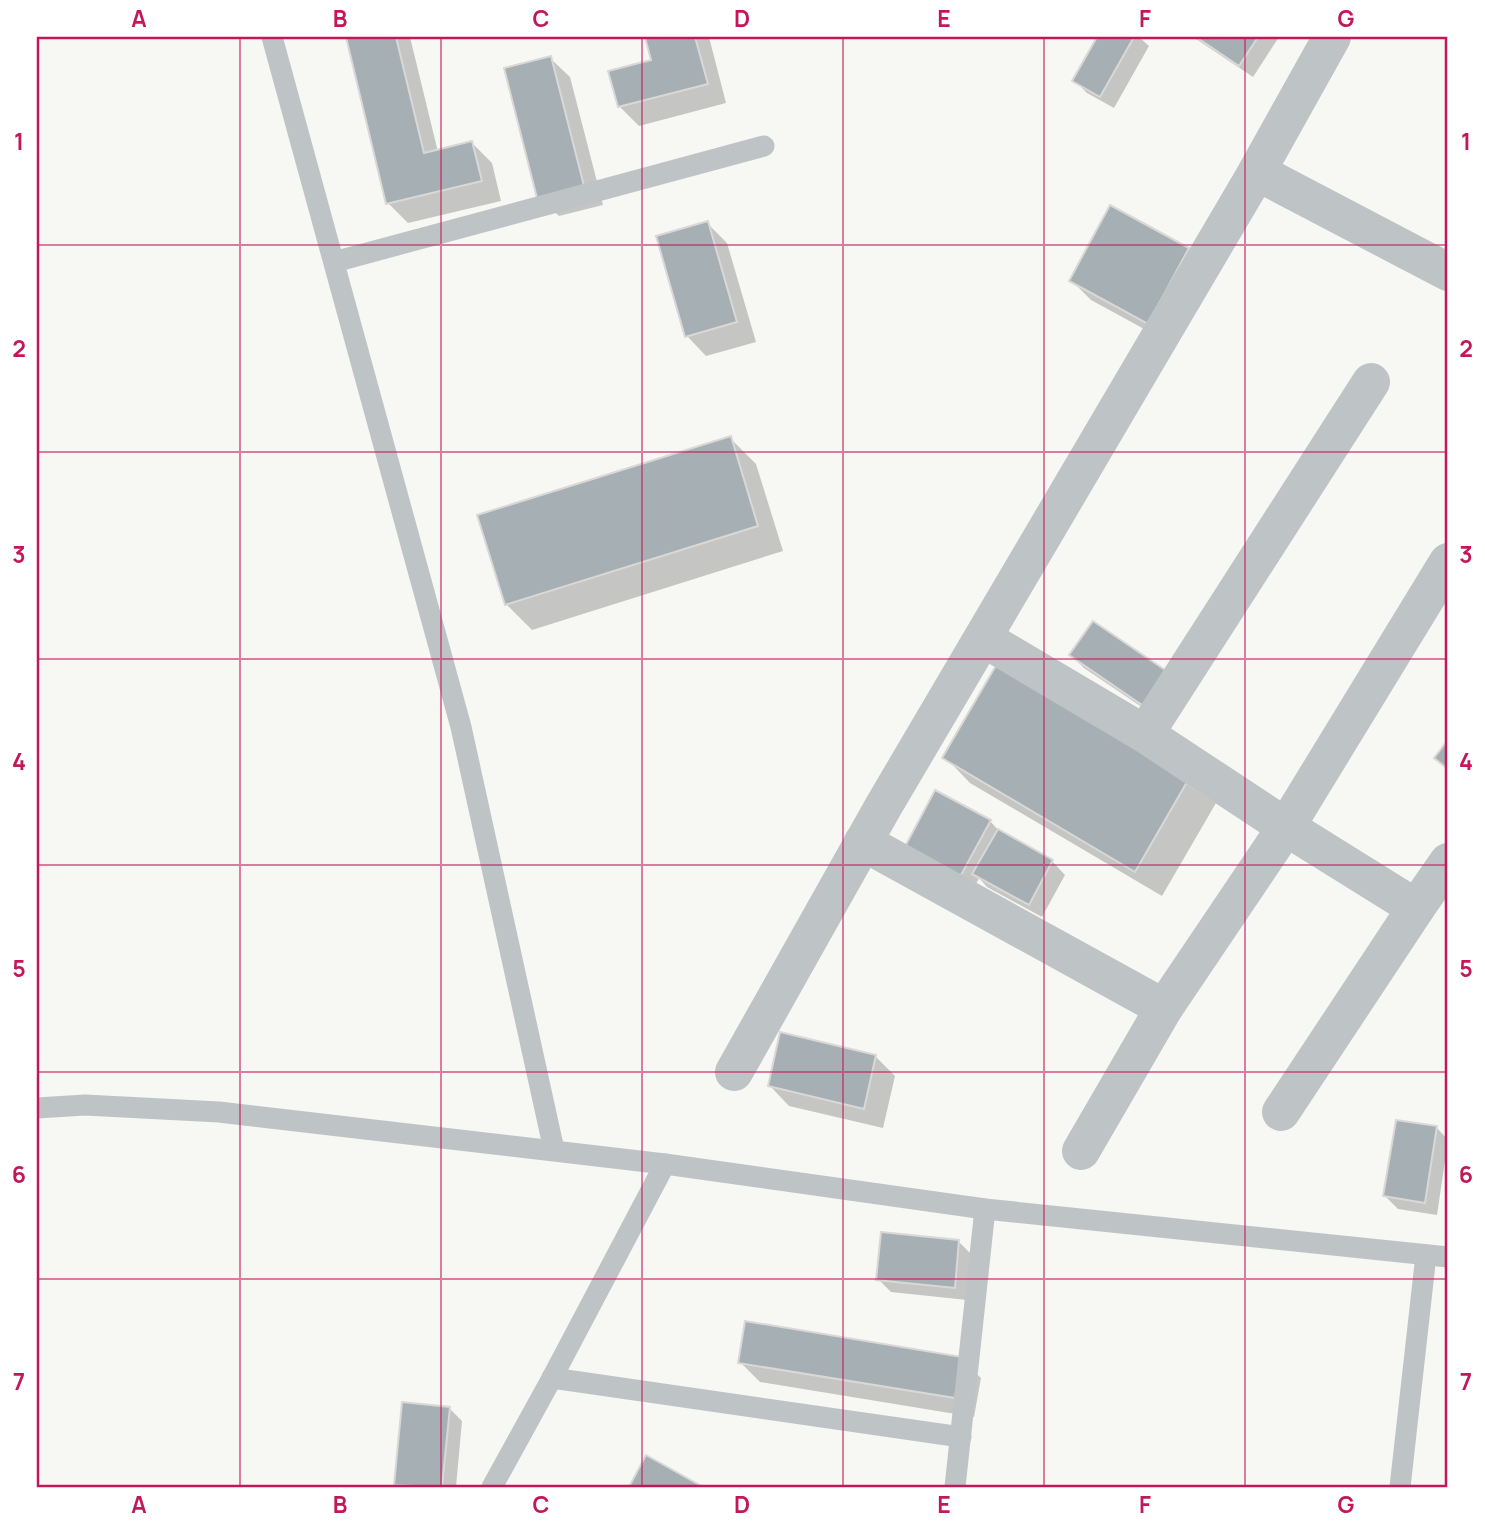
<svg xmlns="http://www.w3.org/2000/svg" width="1485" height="1524" viewBox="0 0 1485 1524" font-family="Manrope,sans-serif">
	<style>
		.shadow { fill: #0003 }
		.building { fill: #a6b0b4; stroke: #d9d8d7; stroke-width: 2 }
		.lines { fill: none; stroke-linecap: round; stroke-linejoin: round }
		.lane { stroke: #bec4c6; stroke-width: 21 }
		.street { stroke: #bec4c6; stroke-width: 38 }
		.grid { fill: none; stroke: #c2185b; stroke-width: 2; stroke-opacity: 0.55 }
		.neatline { fill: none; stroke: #c2185b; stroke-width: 2.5 }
		.grid-label { font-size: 23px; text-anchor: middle; font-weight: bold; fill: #c2185b }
	</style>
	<rect width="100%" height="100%" fill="#f7f7f4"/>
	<g class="shadow">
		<path d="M 347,37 L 410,37 L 438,152 L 472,143 L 492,163 L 501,201 L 408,223 L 388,203 Z"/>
		<path d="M 647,37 L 709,37 L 726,103 L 639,126 L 619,106 L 653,61 Z"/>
		<path d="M 1099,37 L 1139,37 L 1149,46 L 1114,108 L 1087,93 L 1074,80 Z"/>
		<path d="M 1193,37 L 1279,37 L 1253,77 Z"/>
		<path d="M 550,58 L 570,77 L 603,205 L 559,216 L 539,197 Z"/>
		<path d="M 707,223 L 727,243 L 756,342 L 706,356 L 687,336 Z"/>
		<path d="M 1188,249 L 1207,269 L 1168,342 L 1091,300 L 1071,280 Z"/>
		<path d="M 730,438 L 756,464 L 783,551 L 532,630 L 506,604 Z"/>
		<path d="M 1093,623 L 1158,718 L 1084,668 L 1071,655 Z"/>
		<path d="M 999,664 L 1216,803 L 1162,896 L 970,783 L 945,757 Z"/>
		<path d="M 990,821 L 1001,833 L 1052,861 L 1065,875 L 1042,917 L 987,887 L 979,878 L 969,898 L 915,869 Z"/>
		<path d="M 875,1056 L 895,1076 L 883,1128 L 789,1106 L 770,1086 Z"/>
		<path d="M 1437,1128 L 1448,1140 L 1437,1215 L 1398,1209 L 1385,1196 Z"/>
		<path d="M 959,1242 L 972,1255 L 967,1300 L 891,1292 L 878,1279 Z"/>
		<path d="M 961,1359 L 981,1378 L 974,1417 L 760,1382 L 740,1362 Z"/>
		<path d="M 449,1408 L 462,1421 L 456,1487 L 399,1487 L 396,1484 Z"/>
	</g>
	<g class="building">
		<path d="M 346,37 L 396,37 L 424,153 L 472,141 L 482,181 L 386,204 Z"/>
		<path d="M 645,37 L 695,37 L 708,84 L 618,107 L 608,71 L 651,60 Z"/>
		<path d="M 1097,37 L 1134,37 L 1100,97 L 1072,81 Z"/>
		<path d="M 1196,37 L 1258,37 L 1239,66 Z"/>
		<path d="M 551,56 L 584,186 L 537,198 L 504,68 Z"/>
		<path d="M 1110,205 L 1189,248 L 1148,324 L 1069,281 Z"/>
		<path d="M 708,221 L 737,322 L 685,337 L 656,236 Z"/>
		<path d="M 731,436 L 758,526 L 505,605 L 477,515 Z"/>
		<path d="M 1093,621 L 1168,672 L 1145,707 L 1069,655 Z"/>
		<path d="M 998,662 L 1191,775 L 1135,872 L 942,758 Z"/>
		<path d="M 1448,740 L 1448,769 L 1434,758 Z"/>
		<path d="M 935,790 L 991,820 L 955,886 L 900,856 Z"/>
		<path d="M 998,829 L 1053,860 L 1029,905 L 972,874 Z"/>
		<path d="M 780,1032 L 876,1055 L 864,1109 L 768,1086 Z"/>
		<path d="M 1396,1120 L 1437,1126 L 1425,1203 L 1383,1196 Z"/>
		<path d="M 881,1232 L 959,1240 L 955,1288 L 876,1280 Z"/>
		<path d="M 745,1321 L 962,1357 L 955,1398 L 738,1363 Z"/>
		<path d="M 402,1402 L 450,1407 L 442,1487 L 394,1485 Z"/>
		<path d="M 646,1455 L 703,1487 L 629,1487 Z"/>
	</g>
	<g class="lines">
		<g class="lane">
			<path d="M 272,37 L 461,727 L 554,1150"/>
			<path d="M 334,262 L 764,146"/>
			<path d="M 37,1108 L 85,1105 L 219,1112 L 665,1164 L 985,1209 L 1448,1257"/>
			<path d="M 552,1378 L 961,1437"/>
			<path d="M 492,1487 L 552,1378 L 665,1164"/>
			<path d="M 955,1487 L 985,1209"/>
			<path d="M 1400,1487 L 1426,1255"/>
		</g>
		<g class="street">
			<path d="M 1257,172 L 1448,272"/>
			<path d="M 983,638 L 1145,734 L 1286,827 L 1416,908"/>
			<path d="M 1145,734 L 1371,382"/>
			<path d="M 863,842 L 1164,1008"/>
			<path d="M 734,1072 L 883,807 L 1251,182 L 1332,37"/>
			<path d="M 1281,1112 L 1416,908 L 1448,862"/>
			<path d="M 1081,1151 L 1164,1008 L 1286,827 L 1448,562"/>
		</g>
	</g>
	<path class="grid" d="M 240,37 L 240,1487M 441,37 L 441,1487M 642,37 L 642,1487M 843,37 L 843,1487M 1044,37 L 1044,1487M 1245,37 L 1245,1487M 37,245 L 1448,245M 37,452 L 1448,452M 37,659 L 1448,659M 37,865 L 1448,865M 37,1072 L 1448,1072M 37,1279 L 1448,1279"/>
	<rect width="1485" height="1524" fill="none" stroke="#ffffff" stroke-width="77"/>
	<rect x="38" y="38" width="1408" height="1448" class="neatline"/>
	<g class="grid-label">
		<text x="139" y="27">A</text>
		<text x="340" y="27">B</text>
		<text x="541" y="27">C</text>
		<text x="742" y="27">D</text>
		<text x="944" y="27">E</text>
		<text x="1145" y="27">F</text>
		<text x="1346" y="27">G</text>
		<text x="19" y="150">1</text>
		<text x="1466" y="150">1</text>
		<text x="19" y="357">2</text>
		<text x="1466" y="357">2</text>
		<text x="19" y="563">3</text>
		<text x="1466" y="563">3</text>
		<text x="19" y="770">4</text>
		<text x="1466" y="770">4</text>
		<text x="19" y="977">5</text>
		<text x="1466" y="977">5</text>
		<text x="19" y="1183">6</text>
		<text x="1466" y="1183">6</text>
		<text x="19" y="1390">7</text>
		<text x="1466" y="1390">7</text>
		<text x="139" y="1513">A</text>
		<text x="340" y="1513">B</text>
		<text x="541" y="1513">C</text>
		<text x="742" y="1513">D</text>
		<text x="944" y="1513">E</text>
		<text x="1145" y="1513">F</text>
		<text x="1346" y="1513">G</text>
	</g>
</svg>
